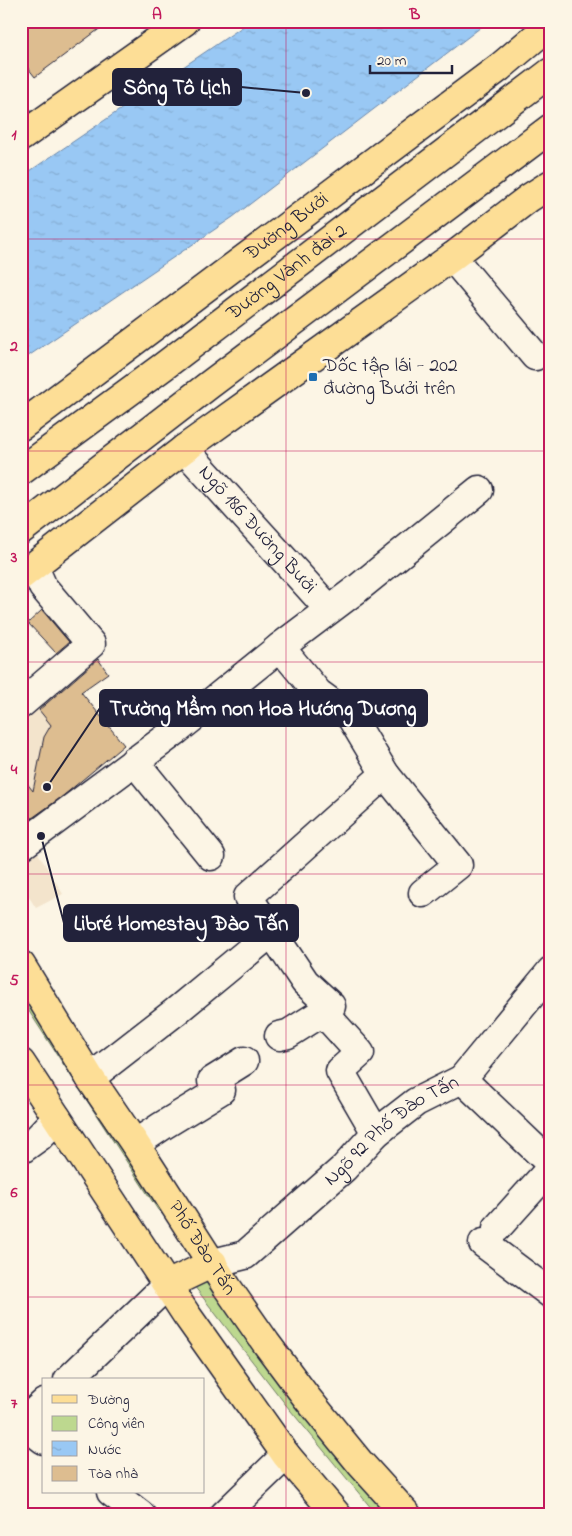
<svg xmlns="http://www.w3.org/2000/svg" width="572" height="1536" viewBox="0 0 572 1536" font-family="'Indie Flower',sans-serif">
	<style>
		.built { fill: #f3e4cc }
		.green { fill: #bdd88f; stroke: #707d65 }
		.water { fill: url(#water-ripples); stroke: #6986aa }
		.building { fill: #ddbd90; stroke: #22223b }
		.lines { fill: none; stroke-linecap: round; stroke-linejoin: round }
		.minor-casing { stroke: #22223b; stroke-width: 31 }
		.major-casing { stroke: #22223b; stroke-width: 31 }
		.highway-casing { stroke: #22223b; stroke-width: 31 }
		.minor { stroke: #fcf5e5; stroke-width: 28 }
		.major { stroke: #fdde96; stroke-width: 28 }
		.highway { stroke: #fdde96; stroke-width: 28 }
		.grid { fill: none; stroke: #c2185b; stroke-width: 1; stroke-opacity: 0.55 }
		.poi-dot { fill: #1f6fb2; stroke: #fcf5e5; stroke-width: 2 }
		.labels { text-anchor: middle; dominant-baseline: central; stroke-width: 5; stroke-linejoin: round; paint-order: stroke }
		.street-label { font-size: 20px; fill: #22223b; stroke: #fcf5e5 }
		.poi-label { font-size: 20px; fill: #22223b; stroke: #fcf5e5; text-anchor: start }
		.leader { fill: none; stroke: #22223b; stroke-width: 2 }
		.callout-dot { fill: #22223b; stroke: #fcf5e5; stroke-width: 2 }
		.callout { fill: #22223b; stroke: #22223b; stroke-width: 2 }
		.callout-label { font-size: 21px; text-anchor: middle; font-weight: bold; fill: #fff }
		.neatline { fill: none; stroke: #c2185b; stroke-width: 2 }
		.grid-label { font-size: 16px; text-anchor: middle; font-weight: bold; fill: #c2185b }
	</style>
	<defs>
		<pattern id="water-ripples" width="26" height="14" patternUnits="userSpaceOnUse" patternTransform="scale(1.25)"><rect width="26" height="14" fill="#99c8f4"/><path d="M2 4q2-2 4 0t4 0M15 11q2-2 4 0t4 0" fill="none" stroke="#84acd2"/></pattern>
	</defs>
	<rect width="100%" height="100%" fill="#fcf5e5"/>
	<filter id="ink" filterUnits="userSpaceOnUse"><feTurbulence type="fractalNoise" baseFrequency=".02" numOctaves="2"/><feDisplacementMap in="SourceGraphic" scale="10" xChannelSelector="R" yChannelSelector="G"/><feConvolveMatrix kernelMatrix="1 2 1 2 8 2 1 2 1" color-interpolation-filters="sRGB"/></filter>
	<g filter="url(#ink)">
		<g class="built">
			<path d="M 67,675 L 124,745 L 21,829 L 21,709 Z"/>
			<path d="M 38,853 L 63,894 L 36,908 L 21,885 L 21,861 Z"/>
		</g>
		<g class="green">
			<path d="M 21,977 L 170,1214 L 165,1217 L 158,1210 L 21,999 Z"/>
			<path d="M 209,1276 L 394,1515 L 377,1515 L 286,1405 L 191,1282 Z"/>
		</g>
		<path class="water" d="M 251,21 L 489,21 L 233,217 L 21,361 L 21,177 Z"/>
		<g class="building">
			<path d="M 21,21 L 110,21 L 35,77 L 21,59 Z"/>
			<path d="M 42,610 L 69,642 L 56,653 L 28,623 Z"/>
			<path d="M 98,659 L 108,673 L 81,692 L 124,745 L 63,796 L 21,826 L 21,776 L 33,791 L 44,737 L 51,725 L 39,710 Z"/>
		</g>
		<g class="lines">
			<defs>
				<g id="minor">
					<path d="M 452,257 L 535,356"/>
					<path id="s1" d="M 184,449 L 329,609"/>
					<path d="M 21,704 L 91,644 L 43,587 L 34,567"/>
					<path d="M 134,761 L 211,856"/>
					<path d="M 21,846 L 177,730 L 280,647"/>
					<path d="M 423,893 L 458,865 L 385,774 L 351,717 L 318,693 L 280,647 L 357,589 L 479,490"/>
					<path d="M 279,1036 L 288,1034 L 323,1012"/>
					<path d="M 90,1078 L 175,1012 L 272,932"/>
					<path d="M 462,1079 L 551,1164"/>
					<path d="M 376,1133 L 340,1071 L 360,1053 L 323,1012 L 331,1006 L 305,982 L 248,897 L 385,774"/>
					<path d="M 135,1144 L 162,1126 L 221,1090 L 212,1081 L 244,1061"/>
					<path d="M 21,1150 L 39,1137 L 57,1118"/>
					<path d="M 497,1228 L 551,1168"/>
					<path d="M 483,1243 L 551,1294"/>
					<path id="s2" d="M 213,1263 L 245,1255 L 344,1168 L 376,1133 L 416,1102 L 462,1079 L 551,971"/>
					<path d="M 68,1380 L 167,1285"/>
					<path d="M 22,1423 L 44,1440"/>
					<path d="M 21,1424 L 44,1403"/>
					<path d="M 111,1492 L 141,1515"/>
					<path d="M 224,1515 L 286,1455"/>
				</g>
				<g id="major">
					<path d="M 21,137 L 185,21"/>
					<path id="s3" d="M 21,426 L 500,67 L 551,24"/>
					<path d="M 21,576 L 184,449 L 452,257 L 529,198 L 551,184"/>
					<path id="s4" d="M 21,965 L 90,1078 L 135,1144 L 227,1287 L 266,1343 L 307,1398 L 360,1463 L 407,1515"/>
					<path d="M 21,1063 L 186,1314 L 286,1455 L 337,1515"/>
					<path d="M 167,1285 L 213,1263"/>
				</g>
				<g id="highway">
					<path id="s5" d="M 21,471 L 164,366 L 551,72"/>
					<path d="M 21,530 L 209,385 L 551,128"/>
				</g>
			</defs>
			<use href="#minor" class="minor-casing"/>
			<use href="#major" class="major-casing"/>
			<use href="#highway" class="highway-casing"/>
			<use href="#minor" class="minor"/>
			<use href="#major" class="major"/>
			<use href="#highway" class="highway"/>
		</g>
	</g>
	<path class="grid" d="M 286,21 L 286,1515M 21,239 L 551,239M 21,451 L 551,451M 21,662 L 551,662M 21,874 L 551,874M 21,1085 L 551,1085M 21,1297 L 551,1297"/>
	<rect class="poi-dot" x="308" y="372" width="10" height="10" rx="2.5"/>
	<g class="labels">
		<g class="street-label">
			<text stroke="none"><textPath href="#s3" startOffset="332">Đường Bưởi</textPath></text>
			<text stroke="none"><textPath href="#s5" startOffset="332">Đường Vành đai 2</textPath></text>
			<text stroke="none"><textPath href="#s1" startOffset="109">Ngõ 186 Đường Bưởi</textPath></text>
			<text stroke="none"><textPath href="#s2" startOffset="226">Ngõ 92 Phố Đào Tấn</textPath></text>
			<text stroke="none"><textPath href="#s4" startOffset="336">Phố Đào Tấn</textPath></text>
		</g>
		<g class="poi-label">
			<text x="323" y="366">Dốc tập lái - 202<tspan x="323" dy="23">đường Bưởi trên</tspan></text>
		</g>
	</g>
	<path class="leader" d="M306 93L241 87M47 787L100 708M41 836L64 923"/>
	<g class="callout-dot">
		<circle cx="306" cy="93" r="5"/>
		<circle cx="47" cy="787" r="5"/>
		<circle cx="41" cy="836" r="5"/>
	</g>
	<g class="callout">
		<rect x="113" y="69" width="128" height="36" rx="5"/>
		<rect x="100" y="690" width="327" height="36" rx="5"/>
		<rect x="64" y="905" width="234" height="36" rx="5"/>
	</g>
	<g class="callout-label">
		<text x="177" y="94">Sông Tô Lịch</text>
		<text x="263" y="715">Trường Mầm non Hoa Hướng Dương</text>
		<text x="181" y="930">Libré Homestay Đào Tấn</text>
	</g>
	<rect width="572" height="1536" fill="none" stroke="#fcf5e5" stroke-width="55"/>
	<rect x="42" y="1378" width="162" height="115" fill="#fcf5e5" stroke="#a5a1a1"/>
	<rect x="52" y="1395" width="25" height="8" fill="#fdde96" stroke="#a5a1a1"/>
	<text x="88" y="1404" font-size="15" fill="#22223b">Đường</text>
	<rect x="52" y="1416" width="25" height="15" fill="#bdd88f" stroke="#a5a1a1"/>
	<text x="88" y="1428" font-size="15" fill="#22223b">Công viên</text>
	<rect x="52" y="1441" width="25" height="15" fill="url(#water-ripples)" stroke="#a5a1a1"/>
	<text x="88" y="1454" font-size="15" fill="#22223b">Nước</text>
	<rect x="52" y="1466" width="25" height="15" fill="#ddbd90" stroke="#a5a1a1"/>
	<text x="88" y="1478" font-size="15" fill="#22223b">Tòa nhà</text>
	<path d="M370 65v8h82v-8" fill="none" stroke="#22223b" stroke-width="2.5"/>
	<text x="377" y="65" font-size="15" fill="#22223b" stroke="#fcf5e5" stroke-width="4" paint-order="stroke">20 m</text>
	<rect x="28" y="28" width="516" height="1480" class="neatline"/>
	<g class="grid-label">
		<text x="157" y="19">A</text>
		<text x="415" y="19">B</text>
		<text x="14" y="139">1</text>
		<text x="14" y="351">2</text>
		<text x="14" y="562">3</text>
		<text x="14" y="774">4</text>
		<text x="14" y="985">5</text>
		<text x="14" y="1197">6</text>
		<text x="14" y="1408">7</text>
	</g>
</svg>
